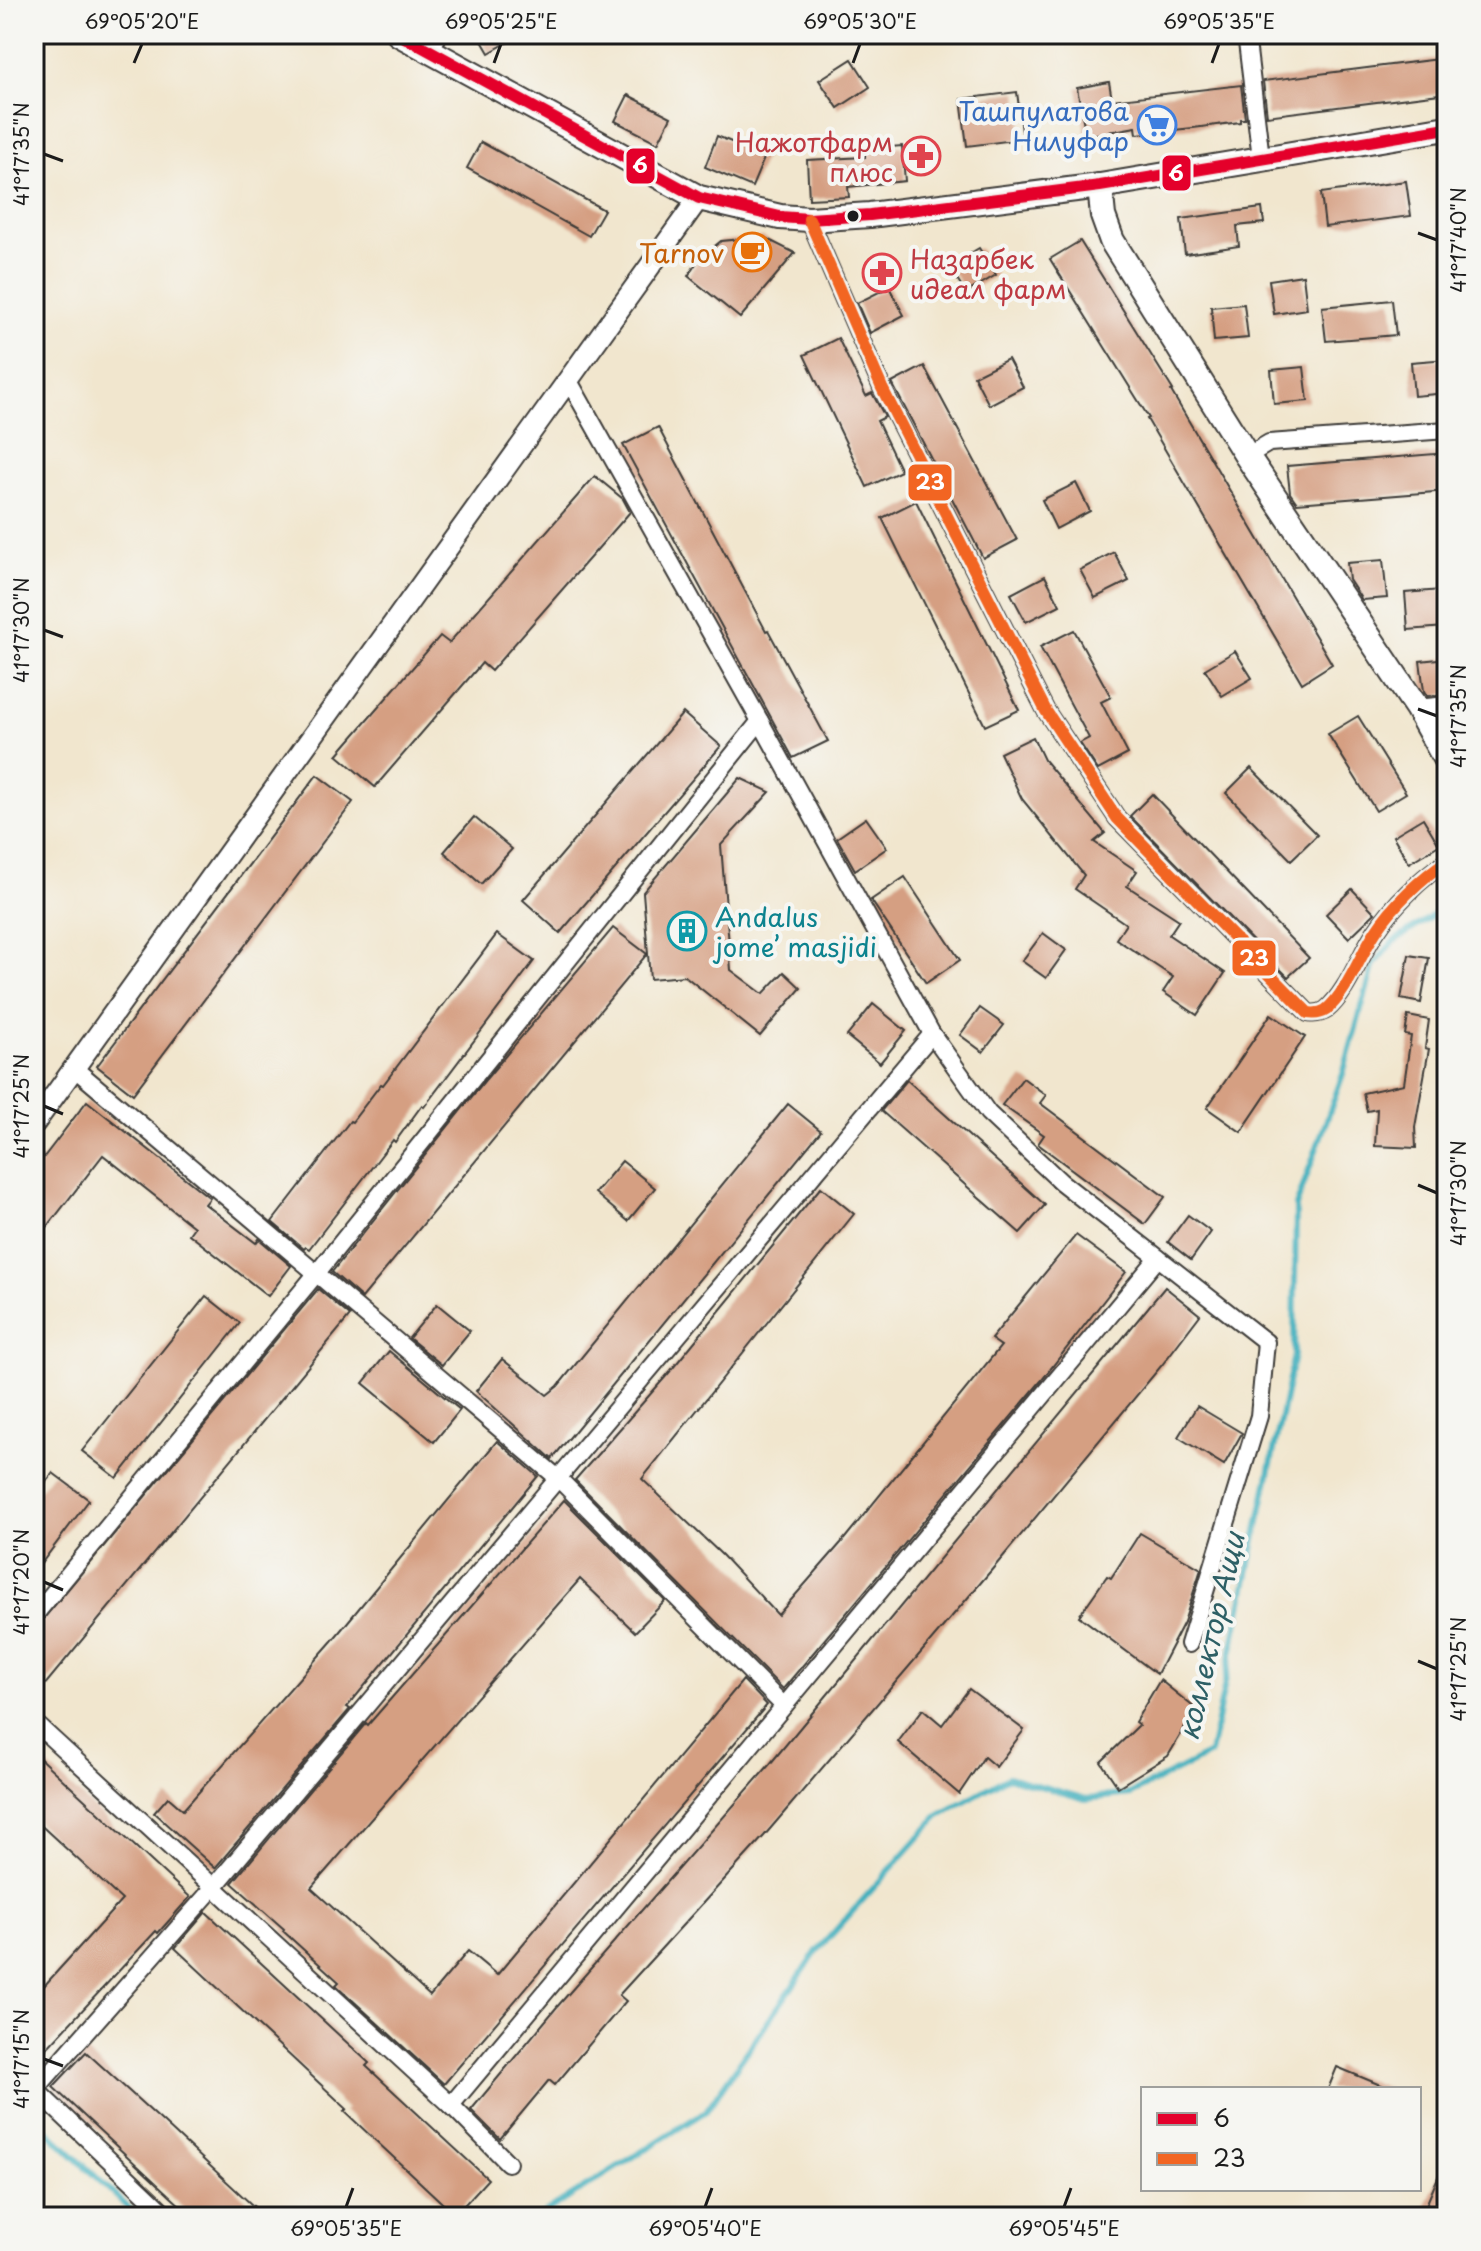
<svg xmlns="http://www.w3.org/2000/svg" width="1481" height="2251" viewBox="0 0 1481 2251" font-family="'Playpen Sans',sans-serif">
	<style>
		.lines { fill: none; stroke-linecap: round; stroke-linejoin: round }
		.stream { stroke: #42b0be; stroke-width: 6 }
		.building { fill: #d59f82 }
		.minor-casing { stroke: #3c3a37; stroke-width: 20 }
		.tertiary-casing { stroke: #3c3a37; stroke-width: 24 }
		.secondary-casing { stroke: #3c3a37; stroke-width: 28 }
		.minor { stroke: #fff; stroke-width: 16 }
		.tertiary { stroke: #fff; stroke-width: 20 }
		.secondary { stroke: #fff; stroke-width: 24 }
		.bus-1-casing { stroke: #f6f6f2; stroke-width: 18 }
		.bus-2-casing { stroke: #f6f6f2; stroke-width: 18 }
		.bus-1 { stroke: #e4002b; stroke-width: 12 }
		.bus-2 { stroke: #f26522; stroke-width: 12 }
		.ticks { fill: none; stroke: #1c1c1c; stroke-width: 3 }
		.bus-dot { fill: #1c1c1c; stroke: #f6f6f2; stroke-width: 3 }
		.labels { text-anchor: middle; dominant-baseline: central; stroke-width: 8; stroke-linejoin: round; paint-order: stroke }
		.shop-label { font-size: 26px; fill: #366cbe; stroke: #f6f6f2; text-anchor: end }
		.health-label { font-size: 26px; fill: #be3a42; stroke: #f6f6f2; text-anchor: end }
		.food-label { font-size: 26px; fill: #c56008; stroke: #f6f6f2; text-anchor: end }
		.culture-label { font-size: 26px; fill: #0d838f; stroke: #f6f6f2; text-anchor: start }
		.water-label { font-size: 28px; font-style: italic; fill: #2d5f65; stroke: #f6f6f2 }
		.line-badge { stroke: #f6f6f2; stroke-width: 3 }
		.badge-label { font-size: 22px; text-anchor: middle; font-weight: bold; fill: #fff }
		.neatline { fill: none; stroke: #1c1c1c; stroke-width: 3 }
		.ticks-label { font-size: 20px; text-anchor: middle; fill: #1c1c1c }
	</style>
	<rect width="100%" height="100%" fill="#f6f6f2"/>
	<filter id="ink" filterUnits="userSpaceOnUse"><feTurbulence type="fractalNoise" baseFrequency=".0125" numOctaves="2"/><feDisplacementMap in="SourceGraphic" scale="16" xChannelSelector="R" yChannelSelector="G"/><feConvolveMatrix kernelMatrix="1 2 1 2 8 2 1 2 1" color-interpolation-filters="sRGB"/></filter>
	<filter id="wash" filterUnits="userSpaceOnUse"><feTurbulence type="fractalNoise" baseFrequency=".006" numOctaves="4" result="noise"/><feDisplacementMap in="SourceGraphic" scale="32" xChannelSelector="R" yChannelSelector="G"/><feGaussianBlur stdDeviation="1.8" result="paint"/><feColorMatrix in="noise" values="0 0 0 0 0 0 0 0 0 0 0 0 0 0 0 0 0 1.4 0 .05"/><feComposite in="paint" operator="in"/></filter>
	<g filter="url(#wash)">
		<rect width="100%" height="100%" fill="#f1e6ce"/>
		<g class="lines">
			<g class="stream">
				<path d="M 34,2118 L 138,2217"/>
				<path d="M 538,2217 L 706,2111 L 817,1951 L 938,1816 L 1008,1777 L 1086,1799 L 1130,1794 L 1210,1754 L 1294,1355 L 1296,1206 L 1343,1074 L 1374,964 L 1393,942 L 1447,906"/>
			</g>
		</g>
		<g id="blocks">
			<g class="building">
				<path d="M 478,34 L 522,34 L 489,53 Z"/>
				<path d="M 1447,58 L 1447,93 L 1267,116 L 1263,81 Z"/>
				<path d="M 852,59 L 870,87 L 838,108 L 819,80 Z"/>
				<path d="M 1109,82 L 1112,100 L 1241,85 L 1245,119 L 1240,119 L 1240,122 L 1193,128 L 1137,134 L 1136,127 L 1086,136 L 1077,88 Z"/>
				<path d="M 1017,92 L 1023,139 L 967,146 L 961,99 Z"/>
				<path d="M 628,95 L 671,117 L 658,143 L 615,121 Z"/>
				<path d="M 717,136 L 765,156 L 752,187 L 705,167 Z"/>
				<path d="M 481,142 L 604,210 L 589,236 L 467,168 Z"/>
				<path d="M 902,146 L 905,181 L 848,187 L 849,197 L 809,199 L 807,160 L 865,157 L 865,149 Z"/>
				<path d="M 1406,181 L 1411,216 L 1325,227 L 1321,193 Z"/>
				<path d="M 1262,208 L 1264,223 L 1237,226 L 1239,246 L 1185,254 L 1181,219 Z"/>
				<path d="M 763,237 L 795,253 L 740,318 L 688,276 L 699,259 L 721,241 Z"/>
				<path d="M 1080,241 L 1173,390 L 1171,391 L 1332,664 L 1302,683 L 1147,419 L 1149,418 L 1050,259 Z"/>
				<path d="M 979,248 L 996,275 L 966,293 L 949,266 Z"/>
				<path d="M 1303,275 L 1307,309 L 1274,314 L 1269,280 Z"/>
				<path d="M 889,287 L 904,315 L 870,333 L 857,303 Z"/>
				<path d="M 1392,300 L 1396,335 L 1326,341 L 1322,307 Z"/>
				<path d="M 1244,304 L 1248,338 L 1214,341 L 1211,307 Z"/>
				<path d="M 838,338 L 866,396 L 872,393 L 885,417 L 877,421 L 901,471 L 867,487 L 804,355 Z"/>
				<path d="M 1008,359 L 1023,387 L 989,405 L 974,376 Z"/>
				<path d="M 1447,359 L 1447,393 L 1414,396 L 1411,362 Z"/>
				<path d="M 924,366 L 1017,540 L 983,558 L 892,383 Z"/>
				<path d="M 1304,367 L 1308,401 L 1274,404 L 1271,370 Z"/>
				<path d="M 658,427 L 766,631 L 768,630 L 828,741 L 793,758 L 623,445 Z"/>
				<path d="M 1447,453 L 1447,491 L 1297,503 L 1290,493 L 1287,466 Z"/>
				<path d="M 595,476 L 623,499 L 630,512 L 491,671 L 482,663 L 375,787 L 337,755 L 440,636 L 449,643 Z"/>
				<path d="M 1076,483 L 1090,511 L 1056,529 L 1042,500 Z"/>
				<path d="M 916,501 L 1019,710 L 985,726 L 882,518 Z"/>
				<path d="M 1114,552 L 1129,581 L 1095,598 L 1080,570 Z"/>
				<path d="M 1383,560 L 1387,598 L 1362,600 L 1349,580 L 1347,563 Z"/>
				<path d="M 1045,576 L 1060,605 L 1026,622 L 1011,594 Z"/>
				<path d="M 1441,590 L 1445,627 L 1408,630 L 1405,593 Z"/>
				<path d="M 1074,630 L 1111,697 L 1101,702 L 1128,754 L 1098,770 L 1080,743 L 1089,738 L 1040,647 Z"/>
				<path d="M 1235,651 L 1252,678 L 1222,696 L 1205,669 Z"/>
				<path d="M 1447,658 L 1447,694 L 1427,696 L 1424,691 L 1420,661 Z"/>
				<path d="M 683,713 L 721,746 L 560,933 L 523,900 Z"/>
				<path d="M 1358,716 L 1406,793 L 1376,811 L 1328,734 Z"/>
				<path d="M 1033,737 L 1044,760 L 1105,833 L 1094,842 L 1137,871 L 1127,886 L 1179,920 L 1169,935 L 1225,973 L 1197,1015 L 1163,992 L 1173,977 L 1116,939 L 1126,924 L 1075,889 L 1084,875 L 1022,799 L 1000,753 Z"/>
				<path d="M 1251,768 L 1317,835 L 1291,860 L 1226,793 Z"/>
				<path d="M 317,775 L 353,802 L 133,1094 L 97,1066 Z"/>
				<path d="M 740,778 L 770,792 L 721,845 L 731,970 L 763,994 L 784,972 L 801,988 L 760,1036 L 685,976 L 650,979 L 643,892 Z"/>
				<path d="M 1152,794 L 1309,958 L 1288,977 L 1130,816 Z"/>
				<path d="M 474,817 L 512,849 L 481,884 L 444,852 Z"/>
				<path d="M 866,818 L 887,848 L 855,870 L 837,838 Z"/>
				<path d="M 1423,818 L 1439,845 L 1409,863 L 1393,836 Z"/>
				<path d="M 905,877 L 960,960 L 926,983 L 871,900 Z"/>
				<path d="M 1352,889 L 1375,913 L 1349,938 L 1326,914 Z"/>
				<path d="M 613,928 L 647,954 L 362,1298 L 332,1272 L 486,1079 Z"/>
				<path d="M 1043,933 L 1066,950 L 1046,978 L 1022,961 Z"/>
				<path d="M 497,934 L 534,961 L 424,1107 L 422,1105 L 395,1142 L 393,1140 L 309,1249 L 306,1247 L 304,1249 L 272,1222 L 350,1121 L 352,1122 L 381,1084 L 383,1085 Z"/>
				<path d="M 1409,955 L 1429,958 L 1421,1003 L 1401,999 Z"/>
				<path d="M 873,1004 L 906,1031 L 880,1063 L 847,1036 Z"/>
				<path d="M 980,1008 L 1004,1025 L 983,1052 L 960,1035 Z"/>
				<path d="M 1271,1014 L 1305,1037 L 1241,1132 L 1207,1108 Z"/>
				<path d="M 1408,1016 L 1429,1020 L 1425,1048 L 1429,1049 L 1415,1127 L 1416,1148 L 1375,1146 L 1377,1109 L 1367,1111 L 1363,1093 L 1404,1084 L 1411,1036 L 1405,1035 Z"/>
				<path d="M 1023,1078 L 1046,1095 L 1040,1103 L 1165,1197 L 1145,1224 L 1038,1144 L 1044,1135 L 1002,1105 Z"/>
				<path d="M 907,1080 L 1045,1205 L 1020,1233 L 881,1111 Z"/>
				<path d="M 87,1101 L 210,1198 L 205,1204 L 256,1243 L 259,1239 L 291,1266 L 268,1296 L 189,1234 L 194,1227 L 103,1155 L 34,1244 L 34,1170 Z"/>
				<path d="M 788,1104 L 821,1131 L 552,1459 L 476,1391 L 502,1359 L 547,1395 L 558,1386 Z"/>
				<path d="M 622,1161 L 655,1188 L 628,1221 L 595,1193 Z"/>
				<path d="M 821,1187 L 854,1214 L 642,1479 L 722,1555 L 778,1615 L 841,1543 L 1001,1346 L 991,1339 L 1076,1235 L 1126,1272 L 1041,1381 L 783,1689 L 575,1480 L 668,1374 Z"/>
				<path d="M 1188,1215 L 1211,1232 L 1191,1260 L 1168,1242 Z"/>
				<path d="M 1165,1287 L 1200,1315 L 1162,1365 L 1001,1559 L 764,1836 L 619,1995 L 626,2001 L 555,2085 L 549,2080 L 500,2139 L 471,2110 L 556,2008 L 770,1764 Z"/>
				<path d="M 318,1289 L 350,1316 L 34,1698 L 34,1630 Z"/>
				<path d="M 206,1296 L 240,1323 L 117,1478 L 82,1451 Z"/>
				<path d="M 437,1304 L 470,1331 L 442,1365 L 409,1338 Z"/>
				<path d="M 389,1351 L 460,1410 L 434,1442 L 363,1383 Z"/>
				<path d="M 1197,1406 L 1242,1433 L 1224,1465 L 1178,1437 Z"/>
				<path d="M 497,1441 L 538,1476 L 347,1707 L 350,1709 L 215,1868 L 154,1813 L 168,1797 L 183,1810 L 332,1641 Z"/>
				<path d="M 53,1473 L 89,1500 L 34,1573 L 34,1497 Z"/>
				<path d="M 564,1500 L 665,1601 L 635,1632 L 580,1579 L 311,1888 L 430,1996 L 468,1951 L 497,1975 L 743,1680 L 767,1705 L 444,2084 L 336,1985 L 339,1982 L 283,1931 L 284,1929 L 232,1883 L 366,1723 L 368,1725 Z"/>
				<path d="M 1140,1533 L 1201,1569 L 1184,1622 L 1157,1674 L 1079,1616 L 1107,1576 L 1111,1578 Z"/>
				<path d="M 1160,1680 L 1196,1709 L 1168,1756 L 1118,1787 L 1101,1762 L 1139,1725 L 1135,1722 Z"/>
				<path d="M 969,1689 L 1024,1730 L 996,1767 L 984,1757 L 959,1794 L 898,1742 L 923,1709 L 942,1725 Z"/>
				<path d="M 34,1753 L 190,1897 L 158,1933 L 156,1931 L 34,2062 L 34,1997 L 122,1900 L 34,1819 Z"/>
				<path d="M 206,1912 L 369,2063 L 366,2066 L 488,2179 L 455,2215 L 344,2111 L 347,2109 L 175,1948 Z"/>
				<path d="M 86,2052 L 164,2123 L 265,2217 L 193,2217 L 171,2197 L 53,2087 Z"/>
				<path d="M 1337,2067 L 1390,2089 L 1328,2089 Z"/>
				<path d="M 1447,2156 L 1447,2217 L 1421,2217 Z"/>
			</g>
		</g>
	</g>
	<g filter="url(#ink)">
		<use href="#blocks" fill-opacity="0" stroke="#3c3a37" stroke-width="2"/>
		<g class="lines">
			<defs>
				<g id="minor">
					<path d="M 1246,34 L 1261,158"/>
					<path d="M 430,51 L 439,34"/>
					<path d="M 809,219 L 882,388 L 1046,711 L 1117,818 L 1308,1013 C 1315,1014 1320,1014 1326,1010 C 1347,993 1361,953 1376,931 C 1393,905 1421,878 1447,861"/>
					<path d="M 569,381 L 760,721 L 932,1034 L 988,1113 L 1061,1182 L 1266,1342 L 1259,1416 L 1189,1644"/>
					<path d="M 1247,456 L 1269,443 L 1447,430"/>
					<path d="M 1417,708 L 1447,705"/>
					<path d="M 74,1068 L 559,1479 L 784,1706"/>
					<path d="M 34,1616 L 316,1274 L 760,721"/>
					<path d="M 34,1722 L 451,2105 L 508,2163"/>
					<path d="M 1446,1858 L 1447,1863"/>
					<path d="M 34,2088 L 169,2217"/>
					<path d="M 36,2089 L 214,1887 L 932,1034"/>
					<path d="M 451,2105 L 1158,1258"/>
				</g>
				<path id="tertiary" d="M 34,1124 L 699,198"/>
				<g id="secondary">
					<path d="M 399,34 L 699,198 L 780,217 L 809,219 L 870,215 L 1100,186 L 1447,128"/>
					<path d="M 1100,186 L 1103,216 L 1112,241 L 1247,456 L 1417,708 L 1447,762"/>
				</g>
			</defs>
			<use href="#minor" class="minor-casing"/>
			<use href="#tertiary" class="tertiary-casing"/>
			<use href="#secondary" class="secondary-casing"/>
			<use href="#minor" class="minor"/>
			<use href="#tertiary" class="tertiary"/>
			<use href="#secondary" class="secondary"/>
			<defs>
				<path id="bus-1" d="M 399,34 L 699,198 L 780,217 L 809,219 L 870,215 L 1100,186 L 1447,128"/>
				<path id="bus-2" d="M 809,219 L 882,388 L 1046,711 L 1117,818 L 1308,1013 C 1315,1014 1320,1014 1326,1010 C 1347,993 1361,953 1376,931 C 1393,905 1421,878 1447,861"/>
			</defs>
			<use href="#bus-1" class="bus-1-casing"/>
			<use href="#bus-2" class="bus-2-casing"/>
			<use href="#bus-1" class="bus-1"/>
			<use href="#bus-2" class="bus-2"/>
		</g>
	</g>
	<path class="ticks" d="M 134,63 L 142,44M 494,63 L 501,44M 853,63 L 860,44M 1212,63 L 1219,44M 44,154 L 63,161M 1418,233 L 1437,240M 44,630 L 63,637M 1418,709 L 1437,716M 44,1106 L 63,1114M 1418,1185 L 1437,1193M 44,1582 L 63,1590M 1418,1661 L 1437,1669M 44,2059 L 63,2066M 346,2207 L 353,2188M 705,2207 L 712,2188M 1064,2207 L 1071,2188"/>
	<defs>
		<symbol id="supermarket-ring" viewBox="-11 -11 22 22"><circle r="9.5" fill="#f6f6f2" stroke="#3f7fe0" stroke-width="1.5"/><path d="M-6-5.5h2.5l.6 2H6L4.5 2H-2.5L-4.4-4H-6ZM-1.5 3.2a1.3 1.3 0 1 0 .1 0ZM3 3.2a1.3 1.3 0 1 0 .1 0Z" fill="#3f7fe0"/></symbol>
		<symbol id="pharmacy-ring" viewBox="-11 -11 22 22"><circle r="9.5" fill="#f6f6f2" stroke="#e0444e" stroke-width="1.5"/><path d="M-2-6h4v4h4v4h-4v4h-4v-4h-4v-4h4Z" fill="#e0444e"/></symbol>
		<symbol id="cafe-ring" viewBox="-11 -11 22 22"><circle r="9.5" fill="#f6f6f2" stroke="#e8710a" stroke-width="1.5"/><path d="M-5.5-4.5H6V0H3Q3 3.5 0 3.5H-2.5Q-5.5 3.5-5.5 0ZM3-3.2v2h1.7v-2ZM-6 4.5H4V6H-6Z" fill="#e8710a"/></symbol>
		<symbol id="building-ring" viewBox="-11 -11 22 22"><circle r="9.5" fill="#f6f6f2" stroke="#0f9aa8" stroke-width="1.5"/><path d="M-4-6H4V6H1V3H-1V6H-4ZM-2.5-4.3h1.7v1.8h-1.7ZM.8-4.3h1.7v1.8H.8ZM-2.5-1h1.7V.8h-1.7ZM.8-1h1.7V.8H.8Z" fill="#0f9aa8"/></symbol>
	</defs>
	<g fill-rule="evenodd">
		<use href="#supermarket-ring" x="1135" y="103" width="44" height="44"/>
		<use href="#pharmacy-ring" x="899" y="134" width="44" height="44"/>
		<use href="#cafe-ring" x="730" y="230" width="44" height="44"/>
		<use href="#pharmacy-ring" x="860" y="251" width="44" height="44"/>
		<use href="#building-ring" x="665" y="909" width="44" height="44"/>
	</g>
	<circle class="bus-dot" cx="853" cy="216" r="7"/>
	<g class="labels">
		<g class="shop-label">
			<text x="1129" y="110">Ташпулатова<tspan x="1129" dy="30">Нилуфар</tspan></text>
		</g>
		<g class="health-label">
			<text x="893" y="141">Нажотфарм<tspan x="893" dy="30">плюс</tspan></text>
			<text x="910" y="258" text-anchor="start">Назарбек<tspan x="910" dy="30">идеал фарм</tspan></text>
		</g>
		<g class="food-label">
			<text x="724" y="252">Tarnov</text>
		</g>
		<g class="culture-label">
			<text x="715" y="916">Andalus<tspan x="715" dy="30">jome’ masjidi</tspan></text>
		</g>
		<g class="water-label">
			<text transform="translate(1210 1636) rotate(-77)">коллектор Ащи</text>
		</g>
	</g>
	<g class="line-badge">
		<rect x="625" y="147" width="31" height="38" rx="8" fill="#e4002b"/>
		<rect x="1161" y="154" width="31" height="38" rx="8" fill="#e4002b"/>
		<rect x="907" y="463" width="46" height="39" rx="8" fill="#f26522"/>
		<rect x="1231" y="939" width="46" height="38" rx="8" fill="#f26522"/>
	</g>
	<g class="badge-label">
		<text x="640" y="173">6</text>
		<text x="1176" y="181">6</text>
		<text x="930" y="490">23</text>
		<text x="1254" y="966">23</text>
	</g>
	<rect width="1481" height="2251" fill="none" stroke="#f6f6f2" stroke-width="88"/>
	<rect x="1141" y="2087" width="280" height="104" fill="#f6f6f2" stroke="#9f9f9c" stroke-width="2"/>
	<rect x="1157" y="2113" width="40" height="12" fill="#e4002b" stroke="#9f9f9c" stroke-width="2"/>
	<text x="1213" y="2127" font-size="24" fill="#1c1c1c">6</text>
	<rect x="1157" y="2153" width="40" height="12" fill="#f26522" stroke="#9f9f9c" stroke-width="2"/>
	<text x="1213" y="2167" font-size="24" fill="#1c1c1c">23</text>
	<rect x="44" y="44" width="1393" height="2163" class="neatline"/>
	<g class="ticks-label">
		<text x="142" y="29">69°05'20"E</text>
		<text x="501" y="29">69°05'25"E</text>
		<text x="860" y="29">69°05'30"E</text>
		<text x="1219" y="29">69°05'35"E</text>
		<text transform="translate(22 154) rotate(-90)" y="7">41°17'35"N</text>
		<text transform="translate(1459 240) rotate(-90)" y="7">41°17'40"N</text>
		<text transform="translate(22 630) rotate(-90)" y="7">41°17'30"N</text>
		<text transform="translate(1459 716) rotate(-90)" y="7">41°17'35"N</text>
		<text transform="translate(22 1106) rotate(-90)" y="7">41°17'25"N</text>
		<text transform="translate(1459 1193) rotate(-90)" y="7">41°17'30"N</text>
		<text transform="translate(22 1582) rotate(-90)" y="7">41°17'20"N</text>
		<text transform="translate(1459 1669) rotate(-90)" y="7">41°17'25"N</text>
		<text transform="translate(22 2059) rotate(-90)" y="7">41°17'15"N</text>
		<text x="346" y="2236">69°05'35"E</text>
		<text x="705" y="2236">69°05'40"E</text>
		<text x="1064" y="2236">69°05'45"E</text>
	</g>
</svg>
